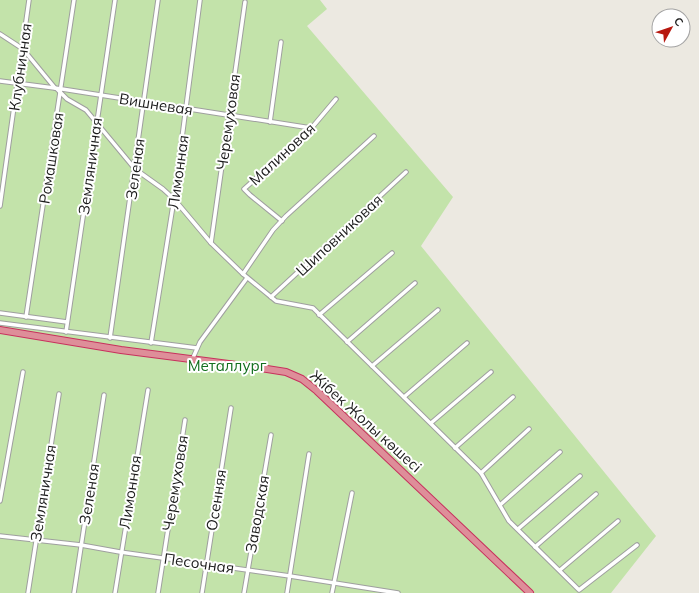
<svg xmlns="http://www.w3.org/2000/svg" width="699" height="593" viewBox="0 0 699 593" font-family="Mulish,sans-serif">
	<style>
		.grass { fill: #c3e3aa }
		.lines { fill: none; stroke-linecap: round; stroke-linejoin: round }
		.street-casing { stroke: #9f9f9f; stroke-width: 5.5 }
		.highway-casing { stroke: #c7315d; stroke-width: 8 }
		.street { stroke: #fff; stroke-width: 3.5 }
		.highway { stroke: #de8e99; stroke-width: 6 }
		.labels { text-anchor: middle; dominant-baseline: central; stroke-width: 4; stroke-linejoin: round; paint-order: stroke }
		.street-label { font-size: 15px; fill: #1b1b1b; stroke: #fff }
		.park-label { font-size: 15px; fill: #136f1f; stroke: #fff }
	</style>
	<rect width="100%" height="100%" fill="#ece9e1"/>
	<path class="grass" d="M 0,0 L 320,0 L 327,9 L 307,26 L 453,197 L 421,246 L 656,536 L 611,593 L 0,593 Z"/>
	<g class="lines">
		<defs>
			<g id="street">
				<path d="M 0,34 L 23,49 L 55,88"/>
				<path d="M 0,81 L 62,89 L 311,128"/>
				<path d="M 57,89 L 67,99 L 86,110 L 135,169 L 163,189 L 174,199 L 211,243 L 243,274 L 276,301 L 313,308 L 481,473 L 509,521 L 579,590 L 637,545"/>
				<path d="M 270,122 L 281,42"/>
				<path d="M 0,206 L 29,0"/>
				<path d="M 282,221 L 250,195 L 244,189 L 309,131 L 336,99"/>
				<path d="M 211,243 L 245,2"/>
				<path d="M 243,274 L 273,230 L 286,216 L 374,136"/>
				<path d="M 271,297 L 406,172"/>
				<path d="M 0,313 L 67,322"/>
				<path d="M 319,315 L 392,253"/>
				<path d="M 26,317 L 74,0"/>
				<path d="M 0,323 L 197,348"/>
				<path d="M 66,332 L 115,0"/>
				<path d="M 110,338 L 158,0"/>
				<path d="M 347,342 L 415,283"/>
				<path d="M 151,343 L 174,199 L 200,0"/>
				<path d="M 192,360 L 200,342 L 247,278"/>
				<path d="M 372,366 L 438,310"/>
				<path d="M 404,397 L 467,343"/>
				<path d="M 431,423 L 491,372"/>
				<path d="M 455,448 L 513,397"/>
				<path d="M 481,473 L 529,429"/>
				<path d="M 0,501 L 23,372"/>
				<path d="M 500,505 L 560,452"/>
				<path d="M 518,529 L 580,476"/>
				<path d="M 0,536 L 81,545 L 120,552 L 290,576 L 398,593"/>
				<path d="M 535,547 L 596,494"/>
				<path d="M 560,570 L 618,521"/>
				<path d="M 28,593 L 59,394"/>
				<path d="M 74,593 L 104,395"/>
				<path d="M 115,593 L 148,390"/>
				<path d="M 158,593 L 185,420"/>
				<path d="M 202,593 L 231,408"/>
				<path d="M 244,593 L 271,435"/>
				<path d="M 287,593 L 309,454"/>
				<path d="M 332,593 L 352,493"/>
			</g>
			<path id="highway" d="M 0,330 L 121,350 L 267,369 L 286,372 L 302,379 L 317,391 L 530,593"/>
		</defs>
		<use href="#street" class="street-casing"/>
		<use href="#highway" class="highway-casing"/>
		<use href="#street" class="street"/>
		<use href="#highway" class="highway"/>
	</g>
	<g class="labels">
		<g class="street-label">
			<text transform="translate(20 67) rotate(-82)">Клубничная</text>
			<text transform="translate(156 104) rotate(9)">Вишневая</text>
			<text transform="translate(228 122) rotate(-82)">Черемуховая</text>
			<text transform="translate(282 154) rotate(-43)">Малиновая</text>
			<text transform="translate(51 158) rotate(-81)">Ромашковая</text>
			<text transform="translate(90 166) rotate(-82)">Земляничная</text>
			<text transform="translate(135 169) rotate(-82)">Зеленая</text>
			<text transform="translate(178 172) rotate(-82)">Лимонная</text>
			<text transform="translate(339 235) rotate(-43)">Шиповниковая</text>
			<text transform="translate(366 421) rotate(42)">Жібек Жолы көшесі</text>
			<text transform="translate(175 483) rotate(-81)">Черемуховая</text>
			<text transform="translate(130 492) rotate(-81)">Лимонная</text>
			<text transform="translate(43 493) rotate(-81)">Земляничная</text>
			<text transform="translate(89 494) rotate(-81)">Зеленая</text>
			<text transform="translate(216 500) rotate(-81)">Осенняя</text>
			<text transform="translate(257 514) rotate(-80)">Заводская</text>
			<text transform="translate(199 563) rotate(8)">Песочная</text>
		</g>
		<g class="park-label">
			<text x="227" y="365">Металлург</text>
		</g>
	</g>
	<g transform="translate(671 28) rotate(50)"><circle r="19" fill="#ffffff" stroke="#a4a4a4"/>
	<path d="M0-3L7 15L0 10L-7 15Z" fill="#b7180f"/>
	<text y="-6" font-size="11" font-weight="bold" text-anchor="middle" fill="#1b1b1b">С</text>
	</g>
</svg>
